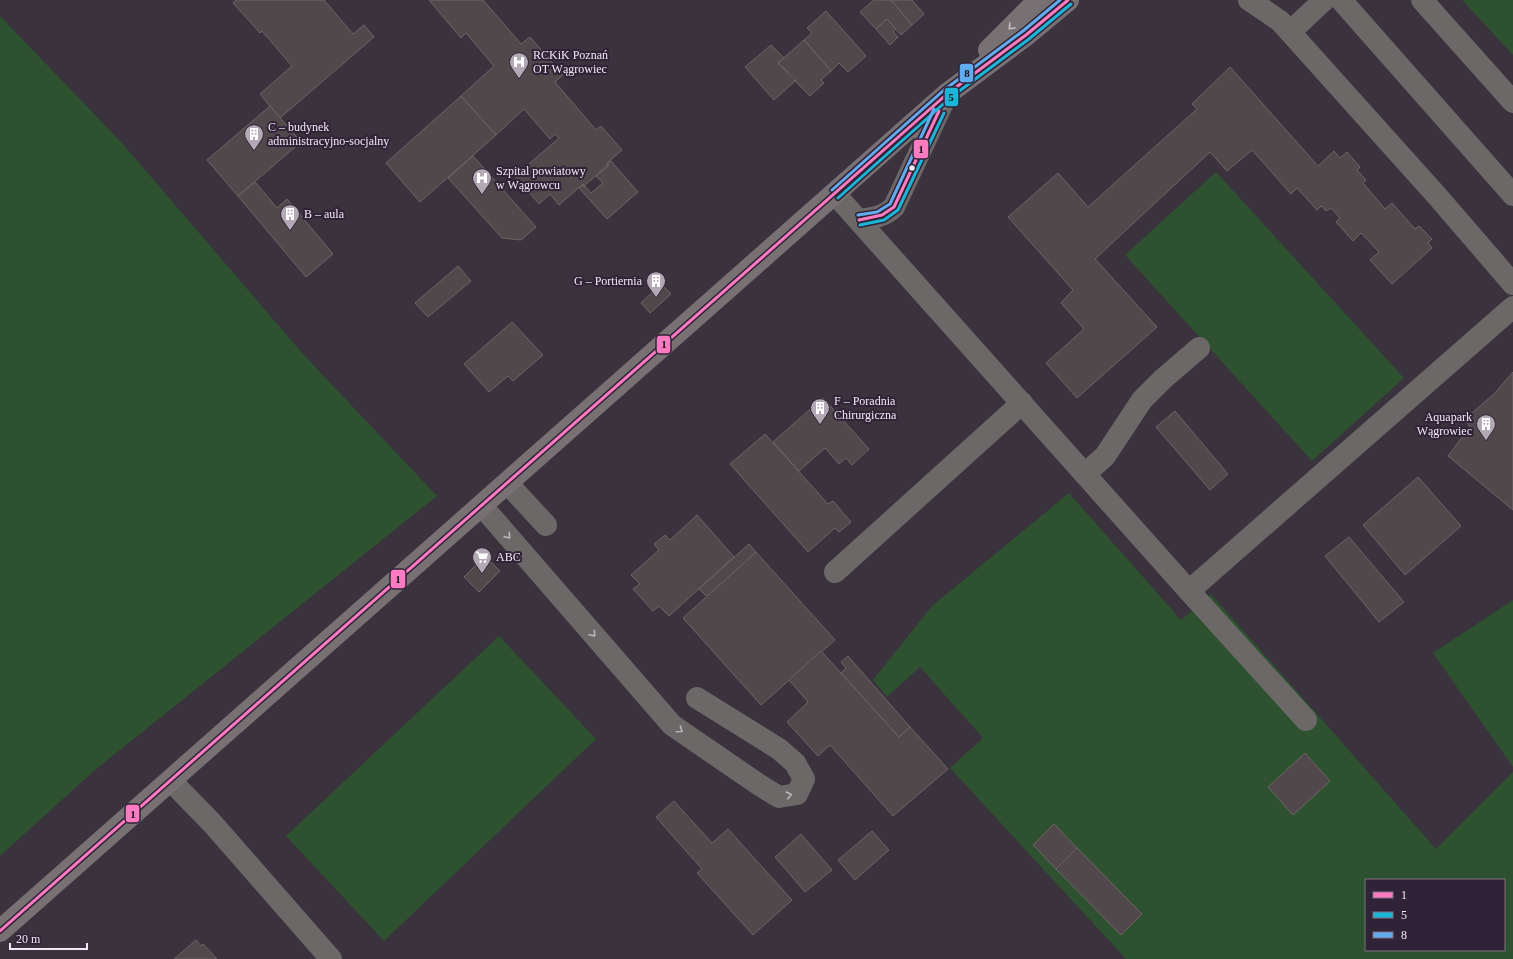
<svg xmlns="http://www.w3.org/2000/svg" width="1513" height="959" viewBox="0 0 1513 959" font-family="'Times New Roman',serif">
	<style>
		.green { fill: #2e5130; fill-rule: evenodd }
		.building { fill: #50484b; stroke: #6d6566 }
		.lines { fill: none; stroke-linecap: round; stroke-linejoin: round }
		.minor { stroke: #6c6868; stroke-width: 22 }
		.major { stroke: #777173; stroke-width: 22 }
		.bus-1-casing { stroke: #312337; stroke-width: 6 }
		.bus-2-casing { stroke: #312337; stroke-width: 6 }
		.bus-3-casing { stroke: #312337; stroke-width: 6 }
		.bus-1 { stroke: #fe7ac1; stroke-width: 3 }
		.bus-2 { stroke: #1ab6d8; stroke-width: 3 }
		.bus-3 { stroke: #60acee; stroke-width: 3 }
		.oneway { stroke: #c7bfc8 }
		.oneway2 { stroke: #bcb5bd }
		.bus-dot { fill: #f2e9f6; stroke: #312337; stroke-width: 1.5 }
		.labels { text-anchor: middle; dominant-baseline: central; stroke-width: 4; stroke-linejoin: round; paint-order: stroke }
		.poi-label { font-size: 12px; fill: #f2e9f6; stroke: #312337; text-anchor: start }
		.line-badge { stroke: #312337; stroke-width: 1.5 }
		.pale-badge-label { font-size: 11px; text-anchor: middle; font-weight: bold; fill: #111 }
	</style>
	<rect width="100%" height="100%" fill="#3a323d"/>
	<g class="green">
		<path d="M 1462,0 L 1513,0 L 1513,55 Z"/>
		<path d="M 0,16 L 122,143 L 303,354 L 437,496 L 95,770 L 0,856 Z"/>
		<path d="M 1216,172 L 1404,378 L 1312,461 L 1125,255 Z"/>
		<path d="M 1069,493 L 1181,620 L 1211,594 L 1436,849 L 1513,772 L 1513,959 L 1126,959 L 950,768 L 983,738 L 920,667 L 887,697 L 873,680 L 932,606 ZM 1366,880 L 1504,880 L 1504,950 L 1366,950 Z"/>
		<path d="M 1513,600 L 1513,767 L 1433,653 Z"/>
		<path d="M 499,636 L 596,739 L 384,941 L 286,836 Z"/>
	</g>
	<g class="building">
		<path d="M 236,0 L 324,0 L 353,34 L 364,25 L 374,37 L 280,118 L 260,94 L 292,66 L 262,31 L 260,33 L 233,3 Z"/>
		<path d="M 429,0 L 483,0 L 521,44 L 530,37 L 563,75 L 555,82 L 596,130 L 601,126 L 622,150 L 607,163 L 608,165 L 584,186 L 583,184 L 559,205 L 550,194 L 539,204 L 515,176 L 559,138 L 555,134 L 550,139 L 524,109 L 496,135 L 461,96 L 494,66 L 466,33 L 461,38 Z"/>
		<path d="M 874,0 L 891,0 L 912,25 L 901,35 L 887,19 L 876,29 L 860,12 Z"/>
		<path d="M 891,0 L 912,0 L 924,14 L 912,25 Z"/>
		<path d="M 826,11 L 866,56 L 848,72 L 839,63 L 831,71 L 804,40 L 812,33 L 807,28 Z"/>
		<path d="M 887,19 L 896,29 L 893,32 L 898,37 L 890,45 L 876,29 Z"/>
		<path d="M 804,40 L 831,71 L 821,80 L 824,83 L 810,96 L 795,81 L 796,79 L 778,63 Z"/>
		<path d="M 771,45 L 784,58 L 778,63 L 795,81 L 774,100 L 745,67 Z"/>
		<path d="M 1230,67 L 1318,166 L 1334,151 L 1340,158 L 1347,152 L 1360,167 L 1357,170 L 1366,180 L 1363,183 L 1385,209 L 1392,203 L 1415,229 L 1419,226 L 1432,239 L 1428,243 L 1432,248 L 1392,284 L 1370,260 L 1379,252 L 1361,233 L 1353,241 L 1336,222 L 1340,218 L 1331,208 L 1326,211 L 1321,206 L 1317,210 L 1297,188 L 1291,194 L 1252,150 L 1227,171 L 1210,152 L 1095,259 L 1157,327 L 1077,398 L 1046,363 L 1084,329 L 1061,303 L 1073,290 L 1008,217 L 1058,173 L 1088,207 L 1197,109 L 1192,104 Z"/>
		<path d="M 461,96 L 496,135 L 420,202 L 386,163 Z"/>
		<path d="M 270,106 L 301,142 L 238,196 L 207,160 Z"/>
		<path d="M 473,156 L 536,227 L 521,240 L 502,238 L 448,178 Z"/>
		<path d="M 611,161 L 638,192 L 607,219 L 579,188 L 583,185 L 584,187 L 585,186 L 591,193 L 603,183 L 596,176 L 609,165 L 607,164 Z"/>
		<path d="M 255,182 L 277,208 L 287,199 L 333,254 L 306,277 L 238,196 Z"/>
		<path d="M 458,266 L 471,281 L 428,317 L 415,303 Z"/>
		<path d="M 661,284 L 671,294 L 650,313 L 641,303 Z"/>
		<path d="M 512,322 L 543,355 L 513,381 L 508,376 L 489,392 L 464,364 Z"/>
		<path d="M 1513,372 L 1513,510 L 1448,456 L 1470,427 L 1465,419 L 1494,394 Z"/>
		<path d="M 823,398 L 869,449 L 852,465 L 846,458 L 839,464 L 825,448 L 799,471 L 773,442 Z"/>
		<path d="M 1175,411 L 1228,474 L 1210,490 L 1156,427 Z"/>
		<path d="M 765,434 L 828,504 L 833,501 L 851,522 L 839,532 L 835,528 L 808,552 L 730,464 Z"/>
		<path d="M 1418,477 L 1461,526 L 1405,575 L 1363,525 Z"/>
		<path d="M 697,515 L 734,557 L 669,616 L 659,606 L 653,611 L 633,589 L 640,584 L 631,575 L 659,550 L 654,544 L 665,535 L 670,540 Z"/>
		<path d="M 1349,537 L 1404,602 L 1379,622 L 1325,556 Z"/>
		<path d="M 749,544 L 756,552 L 707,597 L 699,589 Z"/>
		<path d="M 756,552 L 835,640 L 761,705 L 683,618 Z"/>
		<path d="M 485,556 L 500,571 L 479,592 L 464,577 Z"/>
		<path d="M 821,651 L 899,737 L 910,727 L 948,769 L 893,816 L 830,745 L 818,756 L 787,722 L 808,702 L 789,680 Z"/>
		<path d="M 848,656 L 910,727 L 899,737 L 841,673 L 846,668 L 841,662 Z"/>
		<path d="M 1305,753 L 1330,781 L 1293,815 L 1268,787 Z"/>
		<path d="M 674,801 L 712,843 L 728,829 L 792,900 L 753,935 L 697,873 L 702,869 L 656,817 Z"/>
		<path d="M 1054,824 L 1077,848 L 1056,869 L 1033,845 Z"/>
		<path d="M 872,831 L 889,850 L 855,880 L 838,860 Z"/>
		<path d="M 801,834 L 832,870 L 805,892 L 775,857 Z"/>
		<path d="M 1077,848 L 1142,914 L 1121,935 L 1056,869 Z"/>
		<path d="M 196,940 L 201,946 L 203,944 L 217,959 L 174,959 Z"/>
	</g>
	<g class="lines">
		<g class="minor">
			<path d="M 1249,0 L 1280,21 L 1438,197 L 1513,284"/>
			<path d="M 1341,0 L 1513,195"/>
			<path d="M 1422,0 L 1513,102"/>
			<path d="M 1290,32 L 1324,0"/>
			<path d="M 835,194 L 1189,591 L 1306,720"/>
			<path d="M 859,220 C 873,218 884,217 894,207 L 947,94"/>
			<path d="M 1085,474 L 1105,456 L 1142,400 L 1163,379 L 1199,348"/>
			<path d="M 508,484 L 546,525"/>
			<path d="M 482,506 L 672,725 L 758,784 L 779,797 L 797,794 L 804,779 L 795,763 L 779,749 L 697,698"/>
			<path d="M 835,572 L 1022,403"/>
			<path d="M 1189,591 L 1513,307"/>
			<path d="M 171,781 L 212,823 L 331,959"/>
		</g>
		<g class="major">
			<path d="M 989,50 L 1039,0"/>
			<path d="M 0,931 L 947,94 L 1026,35 L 1068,0"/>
		</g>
		<defs>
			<g id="bus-1">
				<path d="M 859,220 L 882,215 L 894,207 L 939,111"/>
				<path d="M 0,931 L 947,94 L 1026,35 L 1068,0"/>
			</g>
			<g id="bus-2">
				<path d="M 838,198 L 950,98 L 1029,39 L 1071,4"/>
				<path d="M 860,225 L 884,220 L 898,210 L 944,113"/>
			</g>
			<g id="bus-3">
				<path d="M 832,190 L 944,90 L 1023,31 L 1060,0"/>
				<path d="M 858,215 L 877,212 L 890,204 L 934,109"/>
			</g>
		</defs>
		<use href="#bus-1" class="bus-1-casing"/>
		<use href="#bus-2" class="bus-2-casing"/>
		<use href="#bus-3" class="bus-3-casing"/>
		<use href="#bus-1" class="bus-1"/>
		<use href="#bus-2" class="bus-2"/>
		<use href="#bus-3" class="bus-3"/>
	</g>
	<defs><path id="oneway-chevron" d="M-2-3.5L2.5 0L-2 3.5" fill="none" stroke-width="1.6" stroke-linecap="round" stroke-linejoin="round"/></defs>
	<use class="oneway" href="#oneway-chevron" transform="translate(1011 27) rotate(133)"/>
	<g class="oneway2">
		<use href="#oneway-chevron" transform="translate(508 536) rotate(49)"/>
		<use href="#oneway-chevron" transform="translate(593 634) rotate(49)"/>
		<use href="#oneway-chevron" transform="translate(680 730) rotate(35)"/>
		<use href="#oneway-chevron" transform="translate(789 795) rotate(-12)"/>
	</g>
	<defs>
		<symbol id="hospital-pin" viewBox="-11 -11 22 30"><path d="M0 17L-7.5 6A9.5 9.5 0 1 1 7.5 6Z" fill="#b2a9b5" stroke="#312337"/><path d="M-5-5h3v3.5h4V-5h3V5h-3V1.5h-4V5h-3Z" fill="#fff"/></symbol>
		<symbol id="building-pin" viewBox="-11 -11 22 30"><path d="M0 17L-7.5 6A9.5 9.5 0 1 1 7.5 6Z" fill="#b2a9b5" stroke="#312337"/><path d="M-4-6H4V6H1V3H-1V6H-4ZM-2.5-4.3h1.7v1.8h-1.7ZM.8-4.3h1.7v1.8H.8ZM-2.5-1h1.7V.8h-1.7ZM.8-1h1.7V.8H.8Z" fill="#fff"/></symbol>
		<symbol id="supermarket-pin" viewBox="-11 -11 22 30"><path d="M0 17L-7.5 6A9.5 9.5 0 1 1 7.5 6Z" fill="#b2a9b5" stroke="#312337"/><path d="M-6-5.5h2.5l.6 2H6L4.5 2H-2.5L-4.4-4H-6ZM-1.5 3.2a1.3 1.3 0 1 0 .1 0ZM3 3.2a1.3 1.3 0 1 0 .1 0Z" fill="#fff"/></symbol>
	</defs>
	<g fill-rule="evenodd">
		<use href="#hospital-pin" x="508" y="51" width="22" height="30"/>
		<use href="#building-pin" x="243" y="123" width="22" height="30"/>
		<use href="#hospital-pin" x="471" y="167" width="22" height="30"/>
		<use href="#building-pin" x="279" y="203" width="22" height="30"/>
		<use href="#building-pin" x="645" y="270" width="22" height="30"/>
		<use href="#building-pin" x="809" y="397" width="22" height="30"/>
		<use href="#building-pin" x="1475" y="413" width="22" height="30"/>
		<use href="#supermarket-pin" x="471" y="546" width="22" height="30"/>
	</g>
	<circle class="bus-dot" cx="912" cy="168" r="3.5"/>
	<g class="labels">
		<g class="poi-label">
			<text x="533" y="55">RCKiK Poznań<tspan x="533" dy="14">OT Wągrowiec</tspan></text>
			<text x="268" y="127">C – budynek<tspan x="268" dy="14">administracyjno-socjalny</tspan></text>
			<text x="496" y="171">Szpital powiatowy<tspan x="496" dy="14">w Wągrowcu</tspan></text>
			<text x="304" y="214">B – aula</text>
			<text x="642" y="281" text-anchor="end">G – Portiernia</text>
			<text x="834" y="401">F – Poradnia<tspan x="834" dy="14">Chirurgiczna</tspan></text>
			<text x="1472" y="417" text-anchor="end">Aquapark<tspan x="1472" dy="14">Wągrowiec</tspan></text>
			<text x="496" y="557">ABC</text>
		</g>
	</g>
	<g class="line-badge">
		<rect x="959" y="63" width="15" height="20" rx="4" fill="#60acee"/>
		<rect x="944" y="87" width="15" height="20" rx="4" fill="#1ab6d8"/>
		<rect x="913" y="139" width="16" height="20" rx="4" fill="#fe7ac1"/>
		<rect x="656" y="335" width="15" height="19" rx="4" fill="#fe7ac1"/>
		<rect x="390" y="569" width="16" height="20" rx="4" fill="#fe7ac1"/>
		<rect x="125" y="804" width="15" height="19" rx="4" fill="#fe7ac1"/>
	</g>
	<g class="pale-badge-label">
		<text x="967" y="77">8</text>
		<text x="951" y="101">5</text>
		<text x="921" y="153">1</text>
		<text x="664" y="348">1</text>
		<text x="398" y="583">1</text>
		<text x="133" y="818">1</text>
	</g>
	<rect x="1365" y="879" width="140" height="72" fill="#312337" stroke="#7e7283"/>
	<rect x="1373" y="892" width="20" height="6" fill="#fe7ac1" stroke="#7e7283"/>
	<text x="1401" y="899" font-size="12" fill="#f2e9f6">1</text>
	<rect x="1373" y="912" width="20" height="6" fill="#1ab6d8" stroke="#7e7283"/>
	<text x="1401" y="919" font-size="12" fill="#f2e9f6">5</text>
	<rect x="1373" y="932" width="20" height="6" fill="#60acee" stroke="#7e7283"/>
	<text x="1401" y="939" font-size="12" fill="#f2e9f6">8</text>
	<path d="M10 943v6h77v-6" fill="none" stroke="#f2e9f6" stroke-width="2"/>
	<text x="16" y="943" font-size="12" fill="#f2e9f6" stroke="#312337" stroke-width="3" paint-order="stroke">20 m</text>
</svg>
